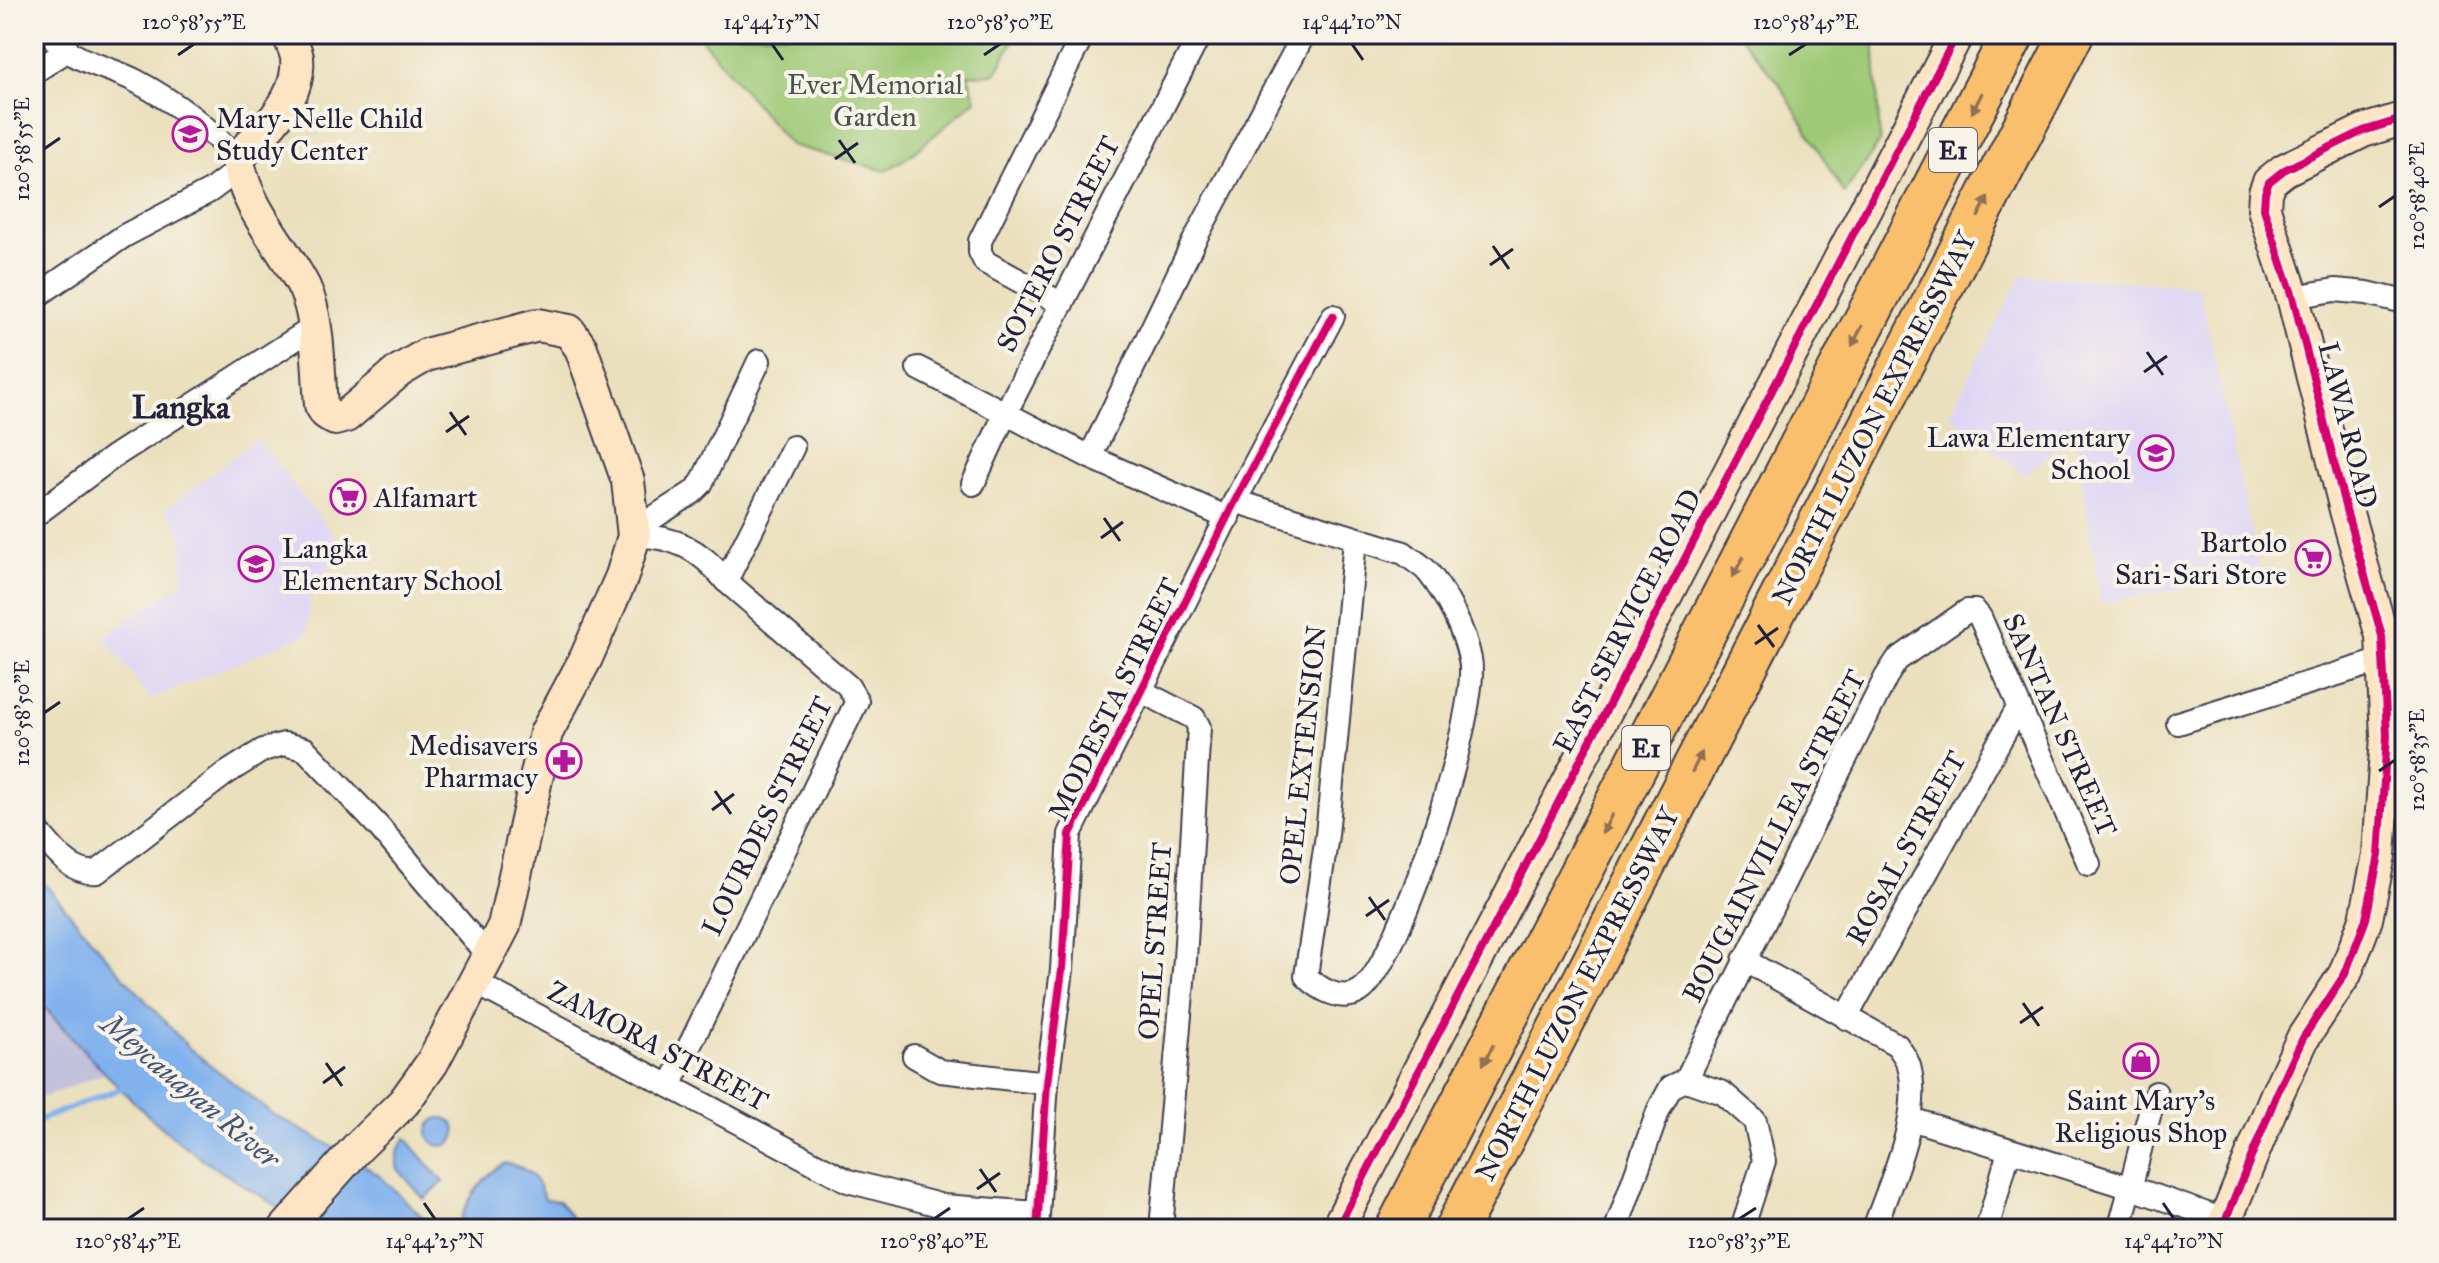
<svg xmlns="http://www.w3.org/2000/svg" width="2439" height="1263" viewBox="0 0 2439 1263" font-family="'IM FELL Great Primer',serif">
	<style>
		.built { fill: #ded5f5 }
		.industrial { fill: #c3c1db }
		.green { fill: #9ec976; stroke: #607658; stroke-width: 2 }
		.water { fill: #82b2ed; stroke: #526a94; stroke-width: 2 }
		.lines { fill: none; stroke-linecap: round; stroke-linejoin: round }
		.stream { stroke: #82b2ed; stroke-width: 6 }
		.street-casing { stroke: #403e4e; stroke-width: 26 }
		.secondary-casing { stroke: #403e4e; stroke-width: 36 }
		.highway-casing { stroke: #403e4e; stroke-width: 46 }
		.street { stroke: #fff; stroke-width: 22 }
		.secondary { stroke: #fde5c4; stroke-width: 32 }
		.highway { stroke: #f9bf6c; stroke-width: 42 }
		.cycleway-casing { stroke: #f7f3e8; stroke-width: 13 }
		.cycleway { stroke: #d6006c; stroke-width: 8 }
		.oneway { fill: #8e7054 }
		.ticks { fill: none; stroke: #22223b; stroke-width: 3 }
		.labels { text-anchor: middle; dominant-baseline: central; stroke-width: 8; stroke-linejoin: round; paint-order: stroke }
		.shield { fill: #f7f3e8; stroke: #62616f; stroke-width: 2 }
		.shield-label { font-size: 26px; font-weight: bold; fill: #22223b }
		.park-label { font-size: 28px; fill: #47544d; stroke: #f7f3e8 }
		.poi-label { font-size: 28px; fill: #22223b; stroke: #f7f3e8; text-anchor: start }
		.street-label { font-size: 28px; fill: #22223b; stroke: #f7f3e8 }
		.water-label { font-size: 30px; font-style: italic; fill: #445479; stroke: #f7f3e8 }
		.quarter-label { font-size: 32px; font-weight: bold; fill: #22223b; stroke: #f7f3e8 }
		.neatline { fill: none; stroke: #22223b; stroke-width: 3 }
		.ticks-label { font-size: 20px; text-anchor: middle; fill: #22223b }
	</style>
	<rect width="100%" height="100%" fill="#f7f3e8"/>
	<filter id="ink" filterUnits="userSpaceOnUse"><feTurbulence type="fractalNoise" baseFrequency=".0125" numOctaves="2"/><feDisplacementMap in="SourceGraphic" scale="16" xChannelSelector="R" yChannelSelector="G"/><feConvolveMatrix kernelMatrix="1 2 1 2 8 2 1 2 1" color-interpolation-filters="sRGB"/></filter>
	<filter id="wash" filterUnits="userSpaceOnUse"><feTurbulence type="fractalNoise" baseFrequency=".006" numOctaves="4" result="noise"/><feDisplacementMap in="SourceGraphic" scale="32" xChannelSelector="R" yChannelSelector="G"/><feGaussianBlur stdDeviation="1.8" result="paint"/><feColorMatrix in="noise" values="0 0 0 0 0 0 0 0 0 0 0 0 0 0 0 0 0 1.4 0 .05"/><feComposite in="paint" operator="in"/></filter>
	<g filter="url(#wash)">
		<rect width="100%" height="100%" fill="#ebe0bd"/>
		<g class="built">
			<path d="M 2022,275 L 2199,286 L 2261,578 L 2101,602 L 2074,431 L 2025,476 L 1949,414 Z"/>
			<path d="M 257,439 L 342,545 L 310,599 L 307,634 L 150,699 L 104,637 L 182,583 L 182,534 L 166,509 Z"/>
		</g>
		<path class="industrial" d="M 34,996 L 105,1073 L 34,1101 Z"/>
		<g class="green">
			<path d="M 697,34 L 1017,34 L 995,74 L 968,75 L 976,100 L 911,155 L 886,171 L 790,145 Z"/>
			<path d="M 1737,34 L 1874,34 L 1880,142 L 1844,193 L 1777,80 Z"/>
		</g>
		<g class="water">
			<path d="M 34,871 L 114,966 L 189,1048 L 274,1115 L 352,1157 L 380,1176 L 435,1229 L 314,1229 L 209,1164 L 177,1140 L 144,1112 L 105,1073 L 34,996 Z"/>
			<circle cx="442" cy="1132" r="14"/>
			<path d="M 406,1138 L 443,1182 L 424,1199 L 397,1168 L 397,1152 Z"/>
			<path d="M 505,1163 C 532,1169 534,1175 545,1199 L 559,1201 L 574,1221 L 576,1229 L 457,1229 C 465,1203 481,1176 505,1163 Z"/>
		</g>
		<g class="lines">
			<path class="stream" d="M 34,1122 L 127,1086"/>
		</g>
	</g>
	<g filter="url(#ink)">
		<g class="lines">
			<defs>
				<g id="street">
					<path d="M 51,34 C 69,62 108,66 136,81 C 173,101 211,129 238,160"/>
					<path d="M 34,72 L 68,50"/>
					<path d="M 2293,297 L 2335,290 L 2367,293 L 2405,302"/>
					<path d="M 34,298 L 124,236 L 210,191 L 239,169"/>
					<path d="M 1062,304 L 985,262 L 980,252 L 980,241 L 1083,34"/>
					<path d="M 918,368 L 1090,457 L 1228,518"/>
					<path d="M 1090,457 L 1194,241 L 1304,34"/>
					<path d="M 973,484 L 1005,414 L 1200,34"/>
					<path d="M 1235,501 L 1404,553 C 1411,559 1422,565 1428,572 C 1447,596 1464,629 1470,659 C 1481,707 1399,966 1360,991 C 1342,1003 1319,989 1306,976 L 1327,835 L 1355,540"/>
					<path d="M 34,516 L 113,457 L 314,327"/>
					<path d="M 634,530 L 692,493 L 701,484 L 759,361"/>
					<path d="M 634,536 C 674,535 701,550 726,581 L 848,686 L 857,701 L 670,1086"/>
					<path d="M 726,581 L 793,447"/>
					<path d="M 1141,691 L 1194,718 L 1199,727 L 1185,959 L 1161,1229"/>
					<path d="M 2178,723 L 2383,660"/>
					<path d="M 34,827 C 52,846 69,875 97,872 L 225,774 L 263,750 L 284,744 L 305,749 L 379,827 L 489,957"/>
					<path d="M 1744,960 L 1897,1045 C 1901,1051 1907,1059 1909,1066 C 1923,1116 1890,1182 1874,1229"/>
					<path d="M 474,982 L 848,1181 L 943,1206 L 1038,1213"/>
					<path d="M 1846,1018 L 2018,708"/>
					<path d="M 914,1056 L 940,1071 L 1047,1083"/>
					<path d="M 1686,1080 L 1886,677 L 1897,660 L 1967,611 L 1975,611 L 1980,617 L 2089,864"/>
					<path d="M 1911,1119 L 2132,1188 L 2224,1220"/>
					<path d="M 1037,1229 L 1047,1083 L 1062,970 L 1070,834 L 1235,501 L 1333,316"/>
					<path d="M 1616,1229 L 1659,1109 L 1671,1087 L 1686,1080 L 1723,1093 L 1755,1121 L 1764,1161 L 1742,1229"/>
					<path d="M 1987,1229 L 2009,1151"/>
					<path d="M 2119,1229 C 2133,1184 2141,1138 2156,1093"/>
				</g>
				<g id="secondary">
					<path d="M 285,1229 L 357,1148 L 404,1102 L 432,1063 L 504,926 L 546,733 L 586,658 L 622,576 L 634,536 L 628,481 L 581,348 L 569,331 L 538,325 L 426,355 L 399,371 L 346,416 L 335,419 L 326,413 L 321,405 C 318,370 319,318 304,287 C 283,246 245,207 238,160 C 245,148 253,142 263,132 C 282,112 300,87 297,58 C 296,51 291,41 289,34"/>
					<path d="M 1337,1229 L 1957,34"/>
					<path d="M 2222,1229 L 2276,1096 L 2303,1038 L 2345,974 L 2366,919 L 2379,855 L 2387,736 L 2382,636 L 2346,510 L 2293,297 L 2264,209 L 2265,193 L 2269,182 L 2284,170 L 2363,131 L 2405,118"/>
				</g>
				<g id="highway">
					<path d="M 1397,1229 L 2013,34"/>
					<path d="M 1456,1229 L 2072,34"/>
				</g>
			</defs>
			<use href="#street" class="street-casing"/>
			<use href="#secondary" class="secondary-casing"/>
			<use href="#highway" class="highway-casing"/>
			<use href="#street" class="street"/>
			<use href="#secondary" class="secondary"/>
			<use href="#highway" class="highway"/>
			<defs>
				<g id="cycleway">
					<path d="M 1037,1229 L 1047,1083 L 1062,970 L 1070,834 L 1235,501 L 1333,316"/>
					<path d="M 1337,1229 L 1957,34"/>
					<path d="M 2222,1229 L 2276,1096 L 2303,1038 L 2345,974 L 2366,919 L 2379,855 L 2387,736 L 2382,636 L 2346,510 L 2293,297 L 2264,209 L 2265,193 L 2269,182 L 2284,170 L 2363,131 L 2405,118"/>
				</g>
			</defs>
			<use href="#cycleway" class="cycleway-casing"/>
			<use href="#cycleway" class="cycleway"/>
		</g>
		<defs><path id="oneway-solid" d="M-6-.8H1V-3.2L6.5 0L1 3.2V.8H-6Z" transform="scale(2)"/></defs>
		<g class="oneway">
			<use href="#oneway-solid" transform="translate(1977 103) rotate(117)"/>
			<use href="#oneway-solid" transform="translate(1983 207) rotate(-63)"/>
			<use href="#oneway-solid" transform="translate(1857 336) rotate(117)"/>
			<use href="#oneway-solid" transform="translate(1738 567) rotate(117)"/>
			<use href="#oneway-solid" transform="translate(1697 762) rotate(-63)"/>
			<use href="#oneway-solid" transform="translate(1607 824) rotate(117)"/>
			<use href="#oneway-solid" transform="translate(1488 1055) rotate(117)"/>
		</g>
	</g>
	<path class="ticks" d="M 772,44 L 783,60M 1352,44 L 1363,60M 178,55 L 194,44M 984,55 L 1000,44M 1789,55 L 1806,44M 839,140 L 855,163M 44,149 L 60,138M 835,159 L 858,143M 2379,207 L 2395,196M 1493,246 L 1509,269M 1490,265 L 1513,249M 2147,352 L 2163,375M 2144,372 L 2167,356M 450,412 L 466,435M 446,432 L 469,416M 1104,518 L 1120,541M 1101,538 L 1123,522M 1758,625 L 1774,647M 1755,644 L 1778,628M 44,713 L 60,702M 2379,771 L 2395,760M 715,791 L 731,814M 712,810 L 734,794M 1369,897 L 1385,920M 1366,916 L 1389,900M 2023,1003 L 2039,1026M 2020,1023 L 2043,1007M 326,1063 L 342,1086M 323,1083 L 345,1067M 980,1169 L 996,1192M 977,1189 L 1000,1173M 424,1203 L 435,1219M 2163,1203 L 2174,1219M 128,1219 L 144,1208M 934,1219 L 950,1208M 1739,1219 L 1756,1208"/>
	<defs>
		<symbol id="school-ring" viewBox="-11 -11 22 22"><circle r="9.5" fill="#f7f3e8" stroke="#b5179e" stroke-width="1.5"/><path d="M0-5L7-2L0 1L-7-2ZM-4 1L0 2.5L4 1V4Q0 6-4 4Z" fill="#b5179e"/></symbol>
		<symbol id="supermarket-ring" viewBox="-11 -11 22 22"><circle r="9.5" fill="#f7f3e8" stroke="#b5179e" stroke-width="1.5"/><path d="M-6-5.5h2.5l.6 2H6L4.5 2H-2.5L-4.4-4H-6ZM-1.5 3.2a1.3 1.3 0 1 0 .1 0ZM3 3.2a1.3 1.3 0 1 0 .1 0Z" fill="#b5179e"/></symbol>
		<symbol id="pharmacy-ring" viewBox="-11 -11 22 22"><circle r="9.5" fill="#f7f3e8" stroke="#b5179e" stroke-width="1.5"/><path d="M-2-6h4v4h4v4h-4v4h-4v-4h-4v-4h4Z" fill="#b5179e"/></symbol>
		<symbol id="shop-ring" viewBox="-11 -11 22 22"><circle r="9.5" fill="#f7f3e8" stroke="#b5179e" stroke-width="1.5"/><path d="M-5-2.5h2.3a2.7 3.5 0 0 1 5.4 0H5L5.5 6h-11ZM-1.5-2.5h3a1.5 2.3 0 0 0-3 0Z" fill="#b5179e"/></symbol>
	</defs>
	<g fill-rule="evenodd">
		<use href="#school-ring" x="170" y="114" width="40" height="40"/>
		<use href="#school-ring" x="2136" y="433" width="40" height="40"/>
		<use href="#supermarket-ring" x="328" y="477" width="40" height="40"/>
		<use href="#supermarket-ring" x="2293" y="538" width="40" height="40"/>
		<use href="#school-ring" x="236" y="544" width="40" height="40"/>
		<use href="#pharmacy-ring" x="544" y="741" width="40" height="40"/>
		<use href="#shop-ring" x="2121" y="1041" width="40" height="40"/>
	</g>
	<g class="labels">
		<g class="shield">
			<rect x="1929" y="128" width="48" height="44" rx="6"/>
			<rect x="1622" y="726" width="48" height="44" rx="6"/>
		</g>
		<g class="shield-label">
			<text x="1953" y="150">E1</text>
			<text x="1646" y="748">E1</text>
		</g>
		<g class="park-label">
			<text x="875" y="84">Ever Memorial<tspan x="875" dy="32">Garden</tspan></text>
		</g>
		<g class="poi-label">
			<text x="216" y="118">Mary-Nelle Child<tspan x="216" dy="32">Study Center</tspan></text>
			<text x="2130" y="437" text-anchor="end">Lawa Elementary<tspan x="2130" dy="32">School</tspan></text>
			<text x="374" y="497">Alfamart</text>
			<text x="2287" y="542" text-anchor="end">Bartolo<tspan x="2287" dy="32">Sari-Sari Store</tspan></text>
			<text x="282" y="548">Langka<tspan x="282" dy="32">Elementary School</tspan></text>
			<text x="538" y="745" text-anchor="end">Medisavers<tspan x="538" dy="32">Pharmacy</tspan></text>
			<text x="2141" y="1100" text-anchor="middle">Saint Mary's<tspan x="2141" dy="32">Religious Shop</tspan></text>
		</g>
		<g class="street-label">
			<text transform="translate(1058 244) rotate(-63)">SOTERO STREET</text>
			<text transform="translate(1874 418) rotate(-63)">NORTH LUZON EXPRESSWAY</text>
			<text transform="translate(2348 425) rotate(76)">LAWA ROAD</text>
			<text transform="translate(1627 621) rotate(-63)">EAST SERVICE ROAD</text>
			<text transform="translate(1114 699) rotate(-64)">MODESTA STREET</text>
			<text transform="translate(2060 725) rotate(66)">SANTAN STREET</text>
			<text transform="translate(1303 755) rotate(-84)">OPEL EXTENSION</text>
			<text transform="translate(767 816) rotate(-64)">LOURDES STREET</text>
			<text transform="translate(1774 836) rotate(-63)">BOUGAINVILLEA STREET</text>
			<text transform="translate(1906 848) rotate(-61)">ROSAL STREET</text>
			<text transform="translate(1155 941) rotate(-86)">OPEL STREET</text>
			<text transform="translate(1577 994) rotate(-63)">NORTH LUZON EXPRESSWAY</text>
			<text transform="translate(658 1046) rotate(28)">ZAMORA STREET</text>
		</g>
		<g class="water-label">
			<text transform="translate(191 1091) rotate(40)">Meycauayan River</text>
		</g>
		<g class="quarter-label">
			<text x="181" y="407">Langka</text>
		</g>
	</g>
	<rect width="2439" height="1263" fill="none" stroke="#f7f3e8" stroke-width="88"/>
	<rect x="44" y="44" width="2351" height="1175" class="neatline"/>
	<g class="ticks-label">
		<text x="194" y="29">120°58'55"E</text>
		<text x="772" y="29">14°44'15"N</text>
		<text x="1000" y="29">120°58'50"E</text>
		<text x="1352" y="29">14°44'10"N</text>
		<text x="1806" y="29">120°58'45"E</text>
		<text transform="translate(22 149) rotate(-90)" y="7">120°58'55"E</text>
		<text transform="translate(2417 196) rotate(-90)" y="7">120°58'40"E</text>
		<text transform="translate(22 713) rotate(-90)" y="7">120°58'50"E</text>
		<text transform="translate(2417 760) rotate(-90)" y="7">120°58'35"E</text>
		<text x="128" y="1248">120°58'45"E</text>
		<text x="435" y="1248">14°44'25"N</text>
		<text x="934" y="1248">120°58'40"E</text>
		<text x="1739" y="1248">120°58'35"E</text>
		<text x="2174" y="1248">14°44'10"N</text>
	</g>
</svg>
